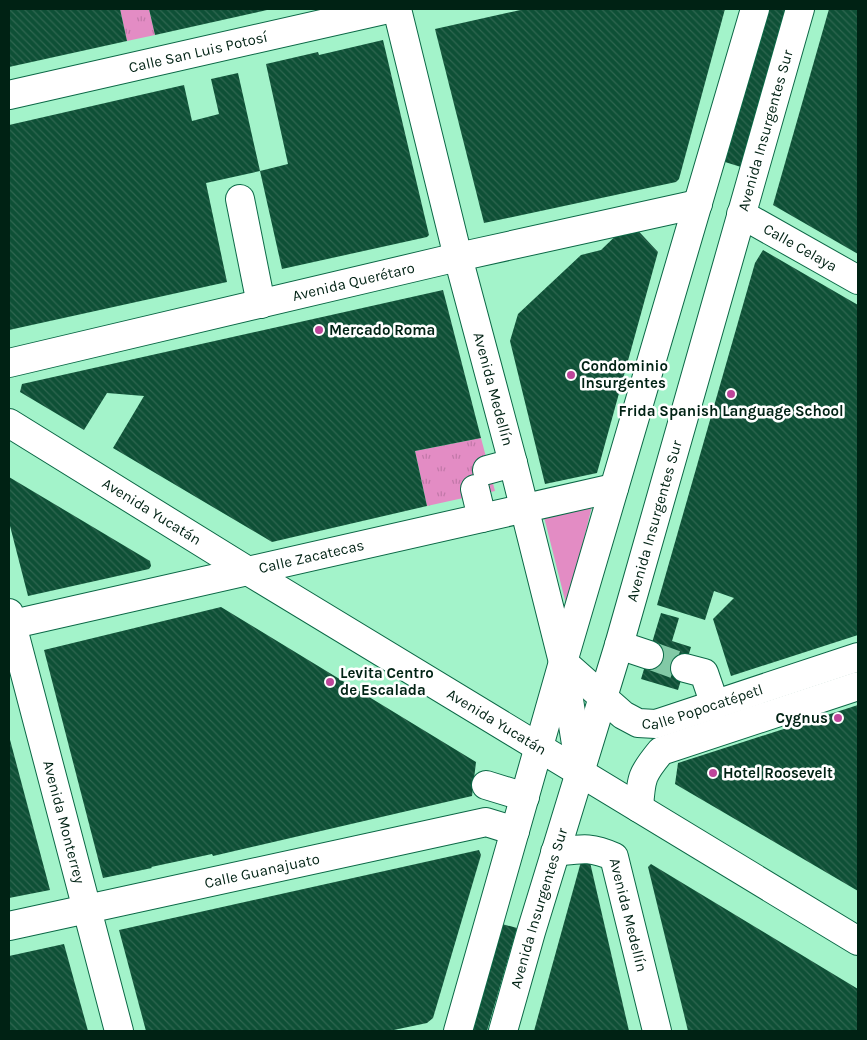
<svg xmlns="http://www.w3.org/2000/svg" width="867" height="1040" viewBox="0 0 867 1040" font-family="Karla,sans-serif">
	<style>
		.grass { fill: url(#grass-tufts) }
		.green { fill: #e38cc4 }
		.building { fill: url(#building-back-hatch) }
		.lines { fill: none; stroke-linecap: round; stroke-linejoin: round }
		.minor-tunnel { stroke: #82c9a6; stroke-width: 28; stroke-dasharray: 28 14; stroke-linecap: butt }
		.minor-casing { stroke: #0b6846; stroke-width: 30 }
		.major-casing { stroke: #0b6846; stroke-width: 30 }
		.minor { stroke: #fff; stroke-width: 28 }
		.major { stroke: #fff; stroke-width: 28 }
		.poi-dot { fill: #be459a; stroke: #fff; stroke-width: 2 }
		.labels { text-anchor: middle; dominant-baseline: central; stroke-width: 5; stroke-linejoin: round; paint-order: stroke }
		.street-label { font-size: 15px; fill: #002214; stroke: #fff }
		.poi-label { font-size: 15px; font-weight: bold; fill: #002214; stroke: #fff; text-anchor: start }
	</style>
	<defs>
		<pattern id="grass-tufts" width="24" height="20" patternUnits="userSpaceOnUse" patternTransform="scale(1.25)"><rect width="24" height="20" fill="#e38cc4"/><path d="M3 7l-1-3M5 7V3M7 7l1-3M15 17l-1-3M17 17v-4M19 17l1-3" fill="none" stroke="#c178a8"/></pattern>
		<pattern id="building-back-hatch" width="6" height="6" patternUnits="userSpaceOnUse" patternTransform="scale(1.25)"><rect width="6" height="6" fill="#0e5036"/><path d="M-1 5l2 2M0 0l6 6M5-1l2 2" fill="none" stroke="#2f6650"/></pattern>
	</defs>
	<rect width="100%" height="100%" fill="#a3f3ca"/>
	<g class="grass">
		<path d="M 120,9 L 149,9 L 155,35 L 127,41 Z"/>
		<path d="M 481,438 L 495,491 L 427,506 L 415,451 Z"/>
	</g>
	<path class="green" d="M 593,502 L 567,608 L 543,513 Z"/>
	<g class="building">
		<path d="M 9,9 L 120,9 L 127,41 L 9,67 Z"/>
		<path d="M 149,9 L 267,9 L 267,10 L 155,35 Z"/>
		<path d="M 525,9 L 725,9 L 679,179 L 676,182 L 484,223 L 435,29 Z"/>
		<path d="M 769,9 L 786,9 L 741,167 L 725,162 Z"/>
		<path d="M 829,9 L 858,9 L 858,254 L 773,205 Z"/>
		<path d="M 383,40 L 429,235 L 427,237 L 282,269 L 260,171 L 288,164 L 266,64 L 318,52 L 319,55 Z"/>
		<path d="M 238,73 L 260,171 L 206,183 L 227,282 L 9,330 L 9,125 L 184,85 L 192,121 L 219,114 L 211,79 Z"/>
		<path d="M 630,222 L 658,252 L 597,473 L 545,484 L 510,341 L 518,314 L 581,255 L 601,250 Z"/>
		<path d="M 763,250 L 858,305 L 858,635 L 731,676 L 713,619 L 734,598 L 714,591 L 705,620 L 657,605 L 755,263 Z"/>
		<path d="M 443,290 L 481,438 L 415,451 L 427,506 L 272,542 L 113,448 L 144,396 L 107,393 L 84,430 L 20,392 L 22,384 Z"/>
		<path d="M 9,477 L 150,561 L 151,566 L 149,569 L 28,596 L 9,522 Z"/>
		<path d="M 221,607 L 476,762 L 472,796 L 213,856 L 212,854 L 151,867 L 152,868 L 103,878 L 44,650 Z"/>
		<path d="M 661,613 L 679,618 L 672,641 L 691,647 L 678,690 L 641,679 Z"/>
		<path d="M 858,705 L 858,891 L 675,784 L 678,763 Z"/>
		<path d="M 9,736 L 50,890 L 9,898 Z"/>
		<path d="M 479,850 L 481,855 L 433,1018 L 427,1023 L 389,1031 L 146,1031 L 119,930 Z"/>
		<path d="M 582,858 L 589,858 L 629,1031 L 534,1031 Z"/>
		<path d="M 651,864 L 858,989 L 858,1031 L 688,1031 L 648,867 Z"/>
		<path d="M 502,924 L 517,928 L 487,1031 L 471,1031 Z"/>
		<path d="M 64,944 L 88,1031 L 9,1031 L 9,956 Z"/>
	</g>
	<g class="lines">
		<path class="minor-tunnel" d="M 649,655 L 685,668"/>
		<defs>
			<g id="minor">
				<path id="s1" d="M 9,95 L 388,9"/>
				<path d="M 240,199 L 261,304"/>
				<path id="s2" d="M 741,214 L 858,280"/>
				<path id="s3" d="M 9,363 L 458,257 L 698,204"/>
				<path d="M 487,470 L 513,463"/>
				<path d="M 475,489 L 482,518"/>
				<path id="s4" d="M 9,625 L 614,488"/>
				<path d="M 619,645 L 649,655"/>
				<path id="s5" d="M 563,662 L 623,715 L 638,723 L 656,724 L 858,657"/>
				<path d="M 685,668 L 704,673 L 715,705"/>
				<path d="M 486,785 L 525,797"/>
				<path d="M 639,808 C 641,777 642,774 661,751 L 858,686"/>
				<path id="s6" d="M 555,852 C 581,849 590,846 614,857 L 657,1031"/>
				<path id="s7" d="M 9,926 L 486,822 L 515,831"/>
			</g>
			<g id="major">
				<path id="s8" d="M 397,9 L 458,257 L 513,463 L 563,662 L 579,763"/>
				<path id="s9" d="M 9,423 L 248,571 L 858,941"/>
				<path id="s10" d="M 9,613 L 119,1031"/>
				<path d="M 458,1031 L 563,662 L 755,9"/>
				<path id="s11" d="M 503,1031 L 531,932 L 619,645 L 800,9"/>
			</g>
		</defs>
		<use href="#minor" class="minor-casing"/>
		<use href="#major" class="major-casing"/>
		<use href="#minor" class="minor"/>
		<use href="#major" class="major"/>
	</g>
	<g class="poi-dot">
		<circle cx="319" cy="330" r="5"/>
		<circle cx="571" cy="375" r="5"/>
		<circle cx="731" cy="394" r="5"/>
		<circle cx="330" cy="682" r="5"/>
		<circle cx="838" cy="718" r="5"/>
		<circle cx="713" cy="773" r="5"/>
	</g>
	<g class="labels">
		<g class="street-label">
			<text stroke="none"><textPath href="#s1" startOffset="194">Calle San Luis Potosí</textPath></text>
			<text stroke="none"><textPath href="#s11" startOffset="938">Avenida Insurgentes Sur</textPath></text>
			<text stroke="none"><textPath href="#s2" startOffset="68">Calle Celaya</textPath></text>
			<text stroke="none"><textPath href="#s3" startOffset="354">Avenida Querétaro</textPath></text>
			<text stroke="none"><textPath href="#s8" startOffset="392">Avenida Medellín</textPath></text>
			<text stroke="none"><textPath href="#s9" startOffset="168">Avenida Yucatán</textPath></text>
			<text stroke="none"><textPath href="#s11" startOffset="532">Avenida Insurgentes Sur</textPath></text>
			<text stroke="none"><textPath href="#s4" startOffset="310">Calle Zacatecas</textPath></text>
			<text stroke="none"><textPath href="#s5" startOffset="164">Calle Popocatépetl</textPath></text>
			<text stroke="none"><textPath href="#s9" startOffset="572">Avenida Yucatán</textPath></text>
			<text stroke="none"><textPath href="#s10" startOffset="216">Avenida Monterrey</textPath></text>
			<text stroke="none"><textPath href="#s7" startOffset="259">Calle Guanajuato</textPath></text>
			<text stroke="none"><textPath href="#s11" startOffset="128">Avenida Insurgentes Sur</textPath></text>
			<text stroke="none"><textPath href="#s6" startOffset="120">Avenida Medellín</textPath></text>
		</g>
		<g class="poi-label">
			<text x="329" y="330">Mercado Roma</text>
			<text x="581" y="366">Condominio<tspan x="581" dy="17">Insurgentes</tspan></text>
			<text x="731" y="411" text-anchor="middle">Frida Spanish Language School</text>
			<text x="340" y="673">Levita Centro<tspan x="340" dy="17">de Escalada</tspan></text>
			<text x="828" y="718" text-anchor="end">Cygnus</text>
			<text x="723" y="773">Hotel Roosevelt</text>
		</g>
	</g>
	<rect width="867" height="1040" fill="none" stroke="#002214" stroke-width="20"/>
</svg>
